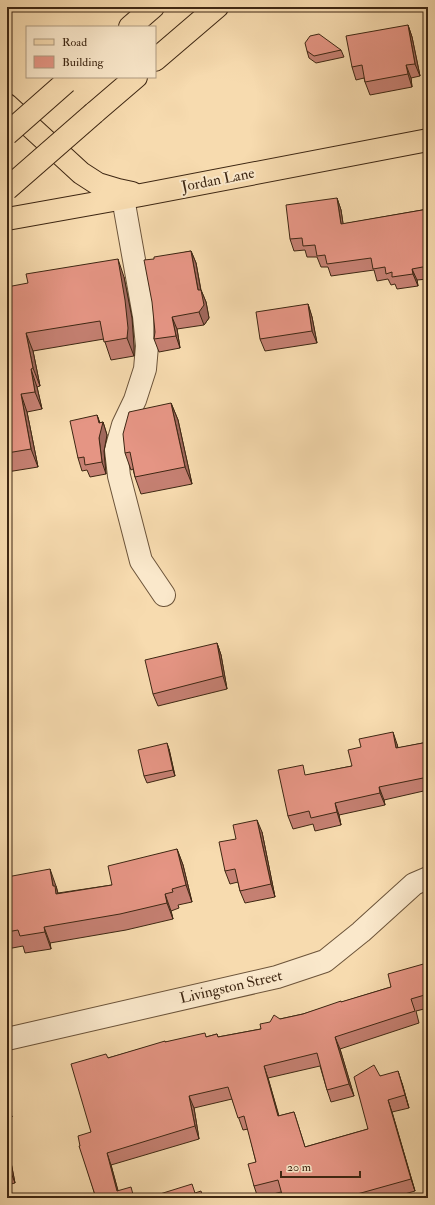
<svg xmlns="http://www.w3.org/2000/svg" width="435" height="1205" viewBox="0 0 435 1205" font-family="'IM FELL Double Pica',serif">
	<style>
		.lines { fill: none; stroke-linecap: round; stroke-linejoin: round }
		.minor-casing { stroke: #6c543a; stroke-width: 24 }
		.major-casing { stroke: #3e2713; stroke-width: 24 }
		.highway-casing { stroke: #3e2713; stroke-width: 24 }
		.minor { stroke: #fae8cb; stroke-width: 22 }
		.major { stroke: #f7dbaf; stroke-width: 22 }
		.highway { stroke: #f7dbaf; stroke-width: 22 }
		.highway-bridge-casing { stroke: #3e2713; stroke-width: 24; stroke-linecap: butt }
		.highway-bridge { stroke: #f7dbaf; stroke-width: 22 }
		.wall { fill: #c58072; stroke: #3e2713 }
		.shaded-wall { fill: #a0685c; stroke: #3e2713 }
		.building { fill: #e59584; stroke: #3e2713 }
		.labels { text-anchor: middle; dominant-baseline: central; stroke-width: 4; stroke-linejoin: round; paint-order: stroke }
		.street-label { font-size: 15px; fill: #3e2713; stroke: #fae8cb }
	</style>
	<rect width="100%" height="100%" fill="#f7dbaf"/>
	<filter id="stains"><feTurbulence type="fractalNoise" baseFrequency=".005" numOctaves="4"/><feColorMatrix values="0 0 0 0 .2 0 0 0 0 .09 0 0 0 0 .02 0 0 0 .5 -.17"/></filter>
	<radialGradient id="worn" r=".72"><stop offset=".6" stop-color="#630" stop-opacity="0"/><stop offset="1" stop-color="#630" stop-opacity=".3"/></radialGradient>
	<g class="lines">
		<defs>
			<g id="minor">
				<path d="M 123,198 L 144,316 L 147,346 L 145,369 L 135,400 L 123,425 L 116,450 L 119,476 L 141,561 L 164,595"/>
				<path d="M 7,1039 L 277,977 L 325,961 L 361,932 L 414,884 L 428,878"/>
			</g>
			<g id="major">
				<path d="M 7,105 L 81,173 L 98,184 L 118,190 L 132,193"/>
				<path d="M 7,219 L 141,195 L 428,140"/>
			</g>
			<g id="highway">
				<path d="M 130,27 L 153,7"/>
				<path d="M 155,60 L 217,7"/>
				<path d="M 94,113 L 136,77"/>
			</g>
		</defs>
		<use href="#minor" class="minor-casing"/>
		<use href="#major" class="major-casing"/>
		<use href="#highway" class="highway-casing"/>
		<use href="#minor" class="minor"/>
		<use href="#major" class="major"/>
		<use href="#highway" class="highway"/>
		<defs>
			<g id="highway-bridge">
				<path d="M 7,134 L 66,82"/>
				<path d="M 7,189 L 94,113"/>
			</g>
		</defs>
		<use href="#highway-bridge" class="highway-bridge-casing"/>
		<use href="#highway-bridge" class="highway-bridge"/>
	</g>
	<g class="wall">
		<path d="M 408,25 L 412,37 L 420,76 L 411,78 L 412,87 L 370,95 L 365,82 L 364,78 L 356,80 L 352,67 Z"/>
		<path d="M 341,50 L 344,57 L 316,63 L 309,58 L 307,51 Z"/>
		<path d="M 337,198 L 341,210 L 343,224 L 428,209 L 428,279 L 417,280 L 418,286 L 397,289 L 395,284 L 391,285 L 388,279 L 377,281 L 374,270 L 331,276 L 328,267 L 321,267 L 317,257 L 307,257 L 305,250 L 294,251 L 290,239 Z"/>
		<path d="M 191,251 L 196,263 L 201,290 L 206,302 L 209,318 L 204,325 L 177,329 L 180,348 L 159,352 L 154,339 L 154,259 Z"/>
		<path d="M 124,277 L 132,318 L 134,346 L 134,356 L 111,360 L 104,339 L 33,351 L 40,386 L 37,387 L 42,409 L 27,412 L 38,467 L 7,472 L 7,287 Z"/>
		<path d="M 308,304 L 312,317 L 317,343 L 265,351 L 260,339 Z"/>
		<path d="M 171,403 L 178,420 L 192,484 L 141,494 L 135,477 L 133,469 L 131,470 L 125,453 Z"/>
		<path d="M 97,415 L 100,423 L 103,422 L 107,435 L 104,451 L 106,474 L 90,477 L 87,470 L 82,471 L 78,458 Z"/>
		<path d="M 217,643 L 221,655 L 227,689 L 158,706 L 153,694 Z"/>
		<path d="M 428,742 L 428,790 L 384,800 L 385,805 L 339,815 L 341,825 L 315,831 L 313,824 L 293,829 L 288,816 L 307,775 L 352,766 L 397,744 L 398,748 Z"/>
		<path d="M 169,749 L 175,776 L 147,783 L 144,776 Z"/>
		<path d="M 262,832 L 275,897 L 245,903 L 240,891 L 238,882 L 230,884 L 225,871 L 236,839 Z"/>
		<path d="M 177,849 L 183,865 L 192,902 L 178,905 L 179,908 L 171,911 L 173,919 L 126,930 L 50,943 L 51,949 L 25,953 L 23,946 L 7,949 L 7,877 L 56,886 L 58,893 L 112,885 Z"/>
		<path d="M 428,966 L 428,1008 L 416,1011 L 419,1023 L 340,1049 L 354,1096 L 331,1102 L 327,1090 L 320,1066 L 268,1078 L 279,1116 L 294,1112 L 305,1147 L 368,1129 L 380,1076 L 402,1083 L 409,1108 L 392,1112 L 415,1191 L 391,1198 L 283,1198 L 281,1192 L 258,1198 L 254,1186 L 256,1162 L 248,1129 L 243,1130 L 232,1099 L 194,1108 L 199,1139 L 111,1165 L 118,1191 L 96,1198 L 80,1146 L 91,1132 L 108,1058 L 165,1042 L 206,1037 L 217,1034 L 218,1037 L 261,1029 L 280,1019 L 303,1014 L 391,987 Z"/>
		<path d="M 7,1100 L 12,1117 L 7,1118 Z"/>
		<path d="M 7,1142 L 15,1183 L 7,1185 Z"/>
	</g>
	<g class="shaded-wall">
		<path d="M 408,25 L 412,37 L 420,76 L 415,64 Z"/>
		<path d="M 406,65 L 411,78 L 412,87 L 408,74 Z"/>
		<path d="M 337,198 L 341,210 L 345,236 L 341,224 Z"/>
		<path d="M 191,251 L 196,263 L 203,303 L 198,290 Z"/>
		<path d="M 118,259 L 124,277 L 132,318 L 134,346 L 134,356 L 127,338 Z"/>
		<path d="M 412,269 L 417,280 L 418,286 L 413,274 Z"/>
		<path d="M 201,290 L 206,302 L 209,318 L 204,325 L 199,312 Z"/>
		<path d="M 308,304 L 312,317 L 317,343 L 312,331 Z"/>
		<path d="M 172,317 L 177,329 L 180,348 L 176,336 Z"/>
		<path d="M 26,333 L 33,351 L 40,386 L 33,368 Z"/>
		<path d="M 31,369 L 37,387 L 42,409 L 35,392 Z"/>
		<path d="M 21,394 L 27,412 L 38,467 L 31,449 Z"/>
		<path d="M 171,403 L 178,420 L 192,484 L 185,467 Z"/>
		<path d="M 97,415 L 101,427 L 103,422 L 107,435 L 104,451 L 106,474 L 102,462 L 99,438 L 99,423 Z"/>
		<path d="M 217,643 L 221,655 L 227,689 L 223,676 Z"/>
		<path d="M 393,732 L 397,744 L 401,761 L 396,748 Z"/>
		<path d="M 167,743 L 169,749 L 175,776 L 173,770 Z"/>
		<path d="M 379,787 L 384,800 L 385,805 L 380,793 Z"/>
		<path d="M 335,803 L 339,815 L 341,825 L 337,812 Z"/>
		<path d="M 257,820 L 262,832 L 275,897 L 271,884 Z"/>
		<path d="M 177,849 L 183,865 L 192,902 L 186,885 Z"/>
		<path d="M 50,869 L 56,886 L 62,910 L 53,886 Z"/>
		<path d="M 165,894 L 171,911 L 173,919 L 167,903 Z"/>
		<path d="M 44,927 L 50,943 L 51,949 L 45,932 Z"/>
		<path d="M 335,1037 L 340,1049 L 354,1096 L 349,1084 Z"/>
		<path d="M 264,1066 L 268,1078 L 282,1128 L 278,1116 Z"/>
		<path d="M 398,1071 L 402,1083 L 409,1108 L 405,1095 Z"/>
		<path d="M 189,1096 L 194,1108 L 199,1139 L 195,1126 Z"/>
		<path d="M 7,1100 L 12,1117 L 7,1104 Z"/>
		<path d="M 388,1100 L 392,1112 L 415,1191 L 411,1179 Z"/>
		<path d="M 7,1142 L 15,1183 L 10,1170 L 7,1153 Z"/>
		<path d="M 107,1153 L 111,1165 L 120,1198 L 117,1191 Z"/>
	</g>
	<g class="building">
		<path d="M 408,25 L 415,64 L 406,65 L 408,74 L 365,82 L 362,65 L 352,67 L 346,36 Z"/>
		<path d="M 319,34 L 341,50 L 314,56 L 307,51 L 305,43 L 310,36 Z"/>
		<path d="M 337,198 L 341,224 L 428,209 L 428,266 L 412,269 L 413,274 L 392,277 L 392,272 L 386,274 L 385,267 L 373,269 L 371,258 L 327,264 L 325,255 L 317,256 L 315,245 L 303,246 L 302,238 L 290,239 L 286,205 Z"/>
		<path d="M 191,251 L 198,290 L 201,290 L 204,305 L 199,312 L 172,317 L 176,336 L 154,339 L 155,332 L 152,302 L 144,260 L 154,259 L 154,257 Z"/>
		<path d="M 118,259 L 125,300 L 128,328 L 127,338 L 104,342 L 100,321 L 26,333 L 33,368 L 31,369 L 35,392 L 21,394 L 31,449 L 7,453 L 7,287 L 28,283 L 26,274 Z"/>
		<path d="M 308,304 L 312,331 L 260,339 L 256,312 Z"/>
		<path d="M 171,403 L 185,467 L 135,477 L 130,452 L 125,453 L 123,434 L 129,412 Z"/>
		<path d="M 97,415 L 99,423 L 103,422 L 99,438 L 102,462 L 85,465 L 84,457 L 78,458 L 70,421 Z"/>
		<path d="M 217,643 L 223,676 L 153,694 L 145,660 Z"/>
		<path d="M 393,732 L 396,748 L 428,742 L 428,777 L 379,787 L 380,793 L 335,803 L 337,812 L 311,818 L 309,811 L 288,816 L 278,770 L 303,765 L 305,775 L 352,766 L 348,750 L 361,747 L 359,739 Z"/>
		<path d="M 167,743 L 173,770 L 144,776 L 138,750 Z"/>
		<path d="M 257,820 L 271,884 L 240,891 L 235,869 L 225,871 L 219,842 L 236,839 L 233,825 Z"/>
		<path d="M 177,849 L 186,885 L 172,889 L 173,892 L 165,894 L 167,903 L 120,914 L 44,927 L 45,932 L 20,936 L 18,930 L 7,932 L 7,877 L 50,869 L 53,886 L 55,886 L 56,894 L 112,885 L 108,866 Z"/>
		<path d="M 427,963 L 428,967 L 428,994 L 411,999 L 415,1011 L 335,1037 L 349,1084 L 327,1090 L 317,1053 L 264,1066 L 278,1116 L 294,1112 L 305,1147 L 368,1129 L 354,1077 L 374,1065 L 380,1076 L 398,1071 L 405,1095 L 388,1100 L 411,1179 L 343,1198 L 283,1198 L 278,1180 L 254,1186 L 248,1164 L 256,1162 L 244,1116 L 238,1118 L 228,1087 L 189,1096 L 195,1126 L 107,1153 L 117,1191 L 131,1187 L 134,1198 L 96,1198 L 79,1146 L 80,1146 L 78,1136 L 91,1132 L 71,1064 L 106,1054 L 108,1058 L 165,1041 L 165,1042 L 205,1033 L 206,1037 L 217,1034 L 218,1037 L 261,1029 L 260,1024 L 270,1022 L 274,1015 L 280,1019 L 303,1014 L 341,1001 L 341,1002 L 391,987 L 388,974 Z"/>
		<path d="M 7,1153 L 10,1170 L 7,1171 Z"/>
		<path d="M 192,1184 L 195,1193 L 201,1191 L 203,1198 L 147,1198 Z"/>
	</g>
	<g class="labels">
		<g class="street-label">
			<text transform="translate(218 180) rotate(-11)">Jordan Lane</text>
			<text transform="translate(231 987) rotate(-13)">Livingston Street</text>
		</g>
	</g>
	<rect width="435" height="1205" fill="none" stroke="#f7dbaf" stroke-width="24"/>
	<rect x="8" y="8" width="419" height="1189" fill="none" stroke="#3e2713" stroke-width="2"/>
	<rect x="12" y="12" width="411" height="1181" fill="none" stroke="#3e2713"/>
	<rect x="26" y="26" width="130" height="52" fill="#fae8cb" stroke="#af9b81"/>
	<rect x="34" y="39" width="20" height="6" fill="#f7dbaf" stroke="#af9b81"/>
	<text x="62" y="46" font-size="12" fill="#3e2713">Road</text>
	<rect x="34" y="56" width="20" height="12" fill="#e59584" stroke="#af9b81"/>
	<text x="62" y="66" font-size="12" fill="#3e2713">Building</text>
	<path d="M281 1171v6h79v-6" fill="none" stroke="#3e2713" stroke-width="2"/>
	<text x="287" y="1171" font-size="12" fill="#3e2713" stroke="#fae8cb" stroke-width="3" paint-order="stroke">20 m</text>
	<rect width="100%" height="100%" filter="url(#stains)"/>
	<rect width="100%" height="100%" fill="url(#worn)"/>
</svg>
